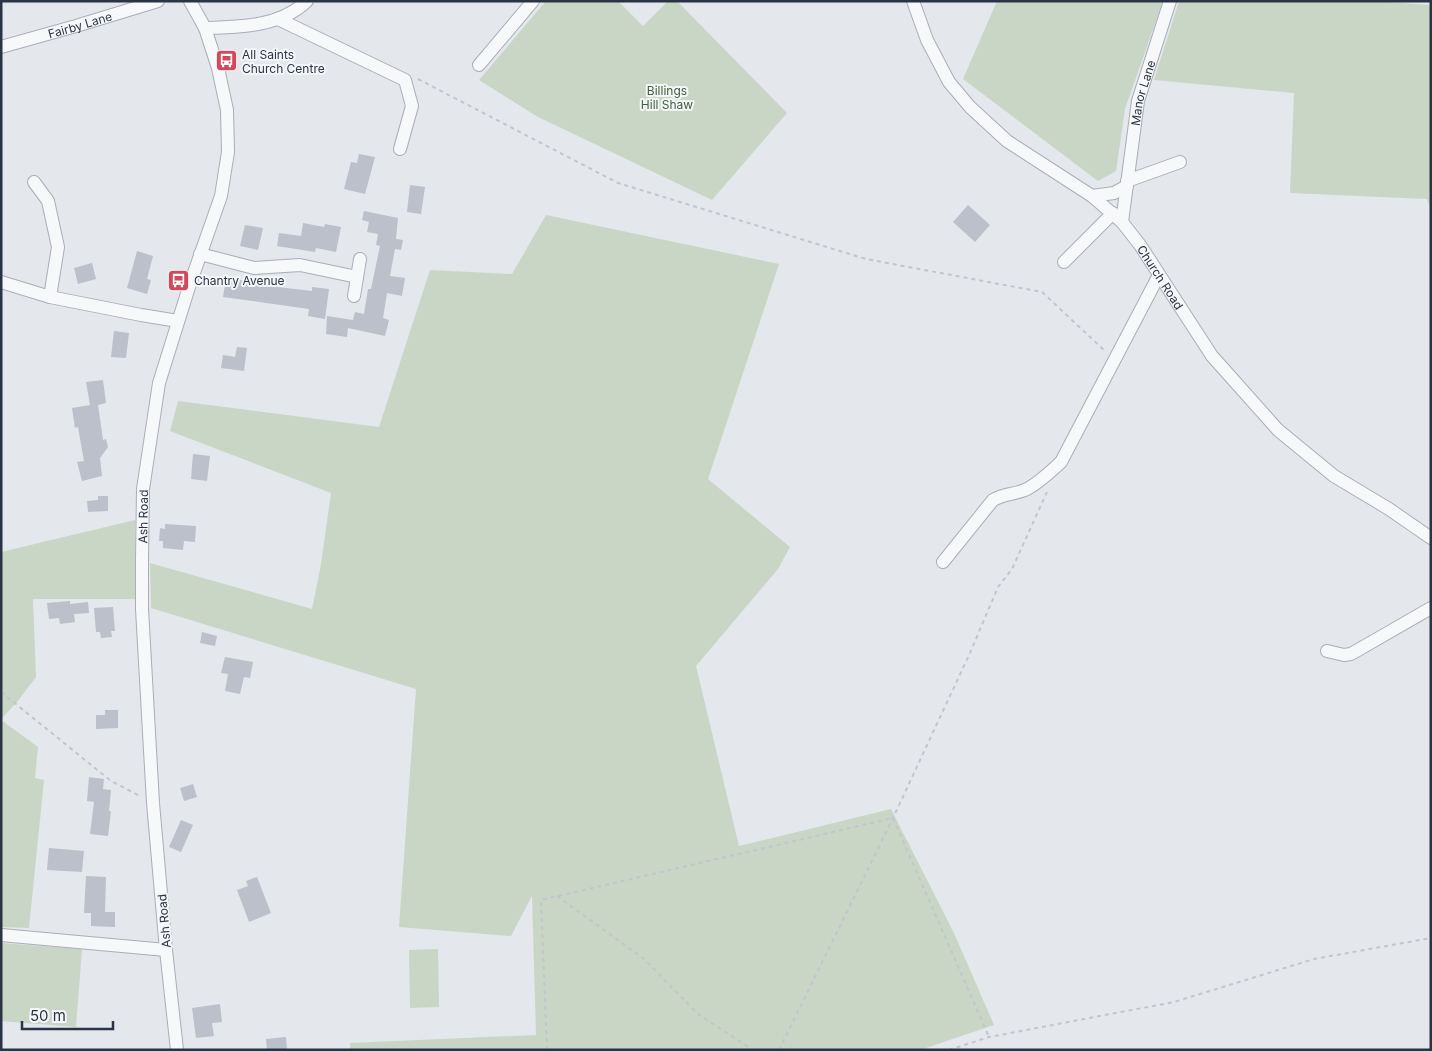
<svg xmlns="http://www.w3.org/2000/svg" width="1432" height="1051" viewBox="0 0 1432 1051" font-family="Inter,sans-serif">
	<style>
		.green { fill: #c9d6c5 }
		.building { fill: #bbc0ca }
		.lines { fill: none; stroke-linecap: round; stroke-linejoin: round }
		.minor-casing { stroke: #a9aeb7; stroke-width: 14 }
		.path { stroke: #c2c5cb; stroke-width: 2; stroke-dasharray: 4 4; stroke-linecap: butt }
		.minor { stroke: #f7f8fa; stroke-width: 12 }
		.labels { text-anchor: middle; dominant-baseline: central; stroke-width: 4; stroke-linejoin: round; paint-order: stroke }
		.street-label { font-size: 12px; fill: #2b3445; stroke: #f4f6f9 }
		.poi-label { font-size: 12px; fill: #2b3445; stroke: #f4f6f9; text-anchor: start }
		.park-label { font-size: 12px; fill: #3f6138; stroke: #f4f6f9 }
	</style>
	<rect width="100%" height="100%" fill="#e4e7ec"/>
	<g class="green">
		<path d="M 546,1 L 618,1 L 643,26 L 668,1 L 677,1 L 787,113 L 712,200 L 538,117 L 479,80 Z"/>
		<path d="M 997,1 L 1163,1 L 1125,109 L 1116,171 L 1098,181 L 963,79 Z"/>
		<path d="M 1179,1 L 1371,1 L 1431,5 L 1431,210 L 1427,199 L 1290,193 L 1294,93 L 1154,80 Z"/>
		<path d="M 546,215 L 779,264 L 708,479 L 790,547 L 778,569 L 696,666 L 739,846 L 891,809 L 954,933 L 994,1025 L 920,1050 L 350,1050 L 350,1043 L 536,1035 L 532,896 L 511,936 L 399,927 L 416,689 L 151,608 L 150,563 L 312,609 L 321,564 L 331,493 L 170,431 L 178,401 L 379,427 L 430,270 L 512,274 Z"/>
		<path d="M 135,520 L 135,599 L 33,599 L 36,677 L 17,702 L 1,719 L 1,552 Z"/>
		<path d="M 1,720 L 38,747 L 35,778 L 44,780 L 29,928 L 1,927 Z"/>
		<path d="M 1,943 L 82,949 L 76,1027 L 1,1021 Z"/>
		<path d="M 438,949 L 439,1007 L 410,1008 L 409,950 Z"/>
	</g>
	<g class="building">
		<path d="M 359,154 L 375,157 L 365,194 L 344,189 L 351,162 L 357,163 Z"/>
		<path d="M 410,185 L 425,187 L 421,214 L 407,212 Z"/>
		<path d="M 968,205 L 990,225 L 975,242 L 953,222 Z"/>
		<path d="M 364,211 L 398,218 L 396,239 L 403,240 L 401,250 L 395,249 L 390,276 L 405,278 L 402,296 L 387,293 L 383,318 L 389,320 L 385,336 L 348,328 L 347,337 L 326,334 L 327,316 L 353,320 L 355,312 L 364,314 L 368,289 L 371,289 L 380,246 L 376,245 L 378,234 L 367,232 L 369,222 L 362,220 Z"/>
		<path d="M 303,223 L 324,227 L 325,224 L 341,227 L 336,252 L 316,248 L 315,252 L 277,246 L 279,233 L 301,236 Z"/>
		<path d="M 245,225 L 263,228 L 258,250 L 240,246 Z"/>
		<path d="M 137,251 L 153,256 L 147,279 L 151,280 L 147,294 L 127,288 Z"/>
		<path d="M 92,263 L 96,279 L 78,284 L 74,268 Z"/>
		<path d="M 226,278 L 247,281 L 247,283 L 286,288 L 312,291 L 312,287 L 329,289 L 325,319 L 308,316 L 309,309 L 223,297 Z"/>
		<path d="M 114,331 L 129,333 L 126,358 L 111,357 Z"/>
		<path d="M 237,347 L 247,348 L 244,371 L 221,368 L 223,355 L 235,357 Z"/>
		<path d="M 103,380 L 106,403 L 98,405 L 103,440 L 106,439 L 108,447 L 100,458 L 102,476 L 82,481 L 77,462 L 84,461 L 78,427 L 75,428 L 72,408 L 90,405 L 86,382 Z"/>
		<path d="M 193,454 L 210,456 L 207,481 L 191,479 Z"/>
		<path d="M 98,496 L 108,496 L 108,511 L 88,512 L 87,501 L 98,500 Z"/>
		<path d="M 165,524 L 196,526 L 195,542 L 184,541 L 183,550 L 163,548 L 163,541 L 159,541 L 160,528 L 165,529 Z"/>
		<path d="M 70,601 L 70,604 L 88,602 L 89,613 L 74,614 L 75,622 L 60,624 L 59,618 L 49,619 L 47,603 Z"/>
		<path d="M 113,607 L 115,631 L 111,631 L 112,637 L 101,638 L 100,632 L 96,632 L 94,608 Z"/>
		<path d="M 202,632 L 217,636 L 215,646 L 200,643 Z"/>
		<path d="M 225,657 L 253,662 L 250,678 L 244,677 L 240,694 L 225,691 L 228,674 L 221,673 Z"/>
		<path d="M 105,710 L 118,710 L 118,728 L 96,729 L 96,715 L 105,715 Z"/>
		<path d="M 89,777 L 104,779 L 103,789 L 111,790 L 109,811 L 111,811 L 108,836 L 90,834 L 94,802 L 87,801 Z"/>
		<path d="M 193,784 L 197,797 L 184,801 L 180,788 Z"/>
		<path d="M 181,820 L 193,825 L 181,852 L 169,847 Z"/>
		<path d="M 49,848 L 84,851 L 82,872 L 47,870 Z"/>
		<path d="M 86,876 L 106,877 L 105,912 L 115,912 L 115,927 L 91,926 L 91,913 L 84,913 Z"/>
		<path d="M 257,877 L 271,913 L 249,922 L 237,890 L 248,886 L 246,881 Z"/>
		<path d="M 220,1004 L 222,1022 L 212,1023 L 214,1036 L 196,1038 L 192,1008 Z"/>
		<path d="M 286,1037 L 287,1050 L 267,1050 L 266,1039 Z"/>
	</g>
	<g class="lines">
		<defs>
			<g id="minor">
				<path id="s1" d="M 913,1 L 927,40 L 949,82 L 970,107 L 1007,141 L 1092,196 L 1122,222 L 1140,245 L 1212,356 L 1278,430 L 1334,476 L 1389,509 L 1431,538"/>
				<path d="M 278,19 L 405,80 L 412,106 L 400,149"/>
				<path d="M 205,28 C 240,27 280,27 307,1"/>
				<path id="s2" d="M 1,47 L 76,26 L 158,1"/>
				<path d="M 479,65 L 533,1"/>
				<path d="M 1127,181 L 1180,162"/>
				<path d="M 34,182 L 48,201 L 58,247 L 50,297"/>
				<path d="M 1092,196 L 1114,193 L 1127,186"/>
				<path id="s3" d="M 1122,222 L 1138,101 L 1170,1"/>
				<path d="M 200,254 L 254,268 L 300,265 L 357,277"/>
				<path d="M 1064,262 L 1113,213"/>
				<path d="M 1,282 L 50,297 L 141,315 L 178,321"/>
				<path d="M 354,296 L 360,259"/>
				<path d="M 943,562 L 993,500 C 1003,494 1015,494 1025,490 C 1038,484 1050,472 1061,462 L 1159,275"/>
				<path d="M 1327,651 L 1344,655 L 1351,654 L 1431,608"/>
				<path d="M 1,935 L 166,950"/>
				<path id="s4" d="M 177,1050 L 166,950 L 153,803 L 142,609 L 142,560 L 143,489 L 159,383 L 189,287 L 221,196 L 228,152 L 227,110 L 218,68 L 205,28 L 190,1"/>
			</g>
		</defs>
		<use href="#minor" class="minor-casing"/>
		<g class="path">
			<path d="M 418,79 L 618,183 L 866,259 L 1042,292 L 1105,351"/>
			<path d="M 1,692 L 111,781 L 140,796"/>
			<path d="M 557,896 L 644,959 L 698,1014 L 753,1050"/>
			<path d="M 547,1050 L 541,900 L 893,818 L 989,1037"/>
			<path d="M 779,1050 L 893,818 L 970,653 L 998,587 L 1012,569 L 1047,492"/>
			<path d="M 949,1050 L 989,1037 L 1174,1002 L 1314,959 L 1431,938"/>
		</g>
		<use href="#minor" class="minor"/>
	</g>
	<defs>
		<symbol id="bus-square" viewBox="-11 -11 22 22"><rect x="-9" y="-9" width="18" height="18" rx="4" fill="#d1495b" stroke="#f4f6f9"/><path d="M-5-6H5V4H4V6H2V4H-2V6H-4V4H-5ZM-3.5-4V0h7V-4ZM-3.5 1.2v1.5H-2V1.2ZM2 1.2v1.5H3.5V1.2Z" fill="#fff"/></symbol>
	</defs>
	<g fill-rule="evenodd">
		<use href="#bus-square" x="214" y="48" width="25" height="25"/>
		<use href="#bus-square" x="166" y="268" width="25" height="25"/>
	</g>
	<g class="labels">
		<g class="street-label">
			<text stroke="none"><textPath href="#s2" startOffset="82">Fairby Lane</textPath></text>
			<text stroke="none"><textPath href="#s3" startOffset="131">Manor Lane</textPath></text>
			<text stroke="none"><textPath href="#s1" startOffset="380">Church Road</textPath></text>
			<text stroke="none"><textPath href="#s4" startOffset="535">Ash Road</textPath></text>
			<text transform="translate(164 921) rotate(-95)">Ash Road</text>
		</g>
		<g class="poi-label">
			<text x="242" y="54">All Saints<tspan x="242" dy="14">Church Centre</tspan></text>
			<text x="194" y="280">Chantry Avenue</text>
		</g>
		<g class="park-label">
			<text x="667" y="90">Billings<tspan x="667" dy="14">Hill Shaw</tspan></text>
		</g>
	</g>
	<rect width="1432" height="1051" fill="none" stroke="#2b3445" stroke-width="5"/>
	<path d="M22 1021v8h91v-8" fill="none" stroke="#2b3445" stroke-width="2.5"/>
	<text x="30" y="1021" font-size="15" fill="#2b3445" stroke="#f4f6f9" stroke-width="4" paint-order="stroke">50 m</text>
</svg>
